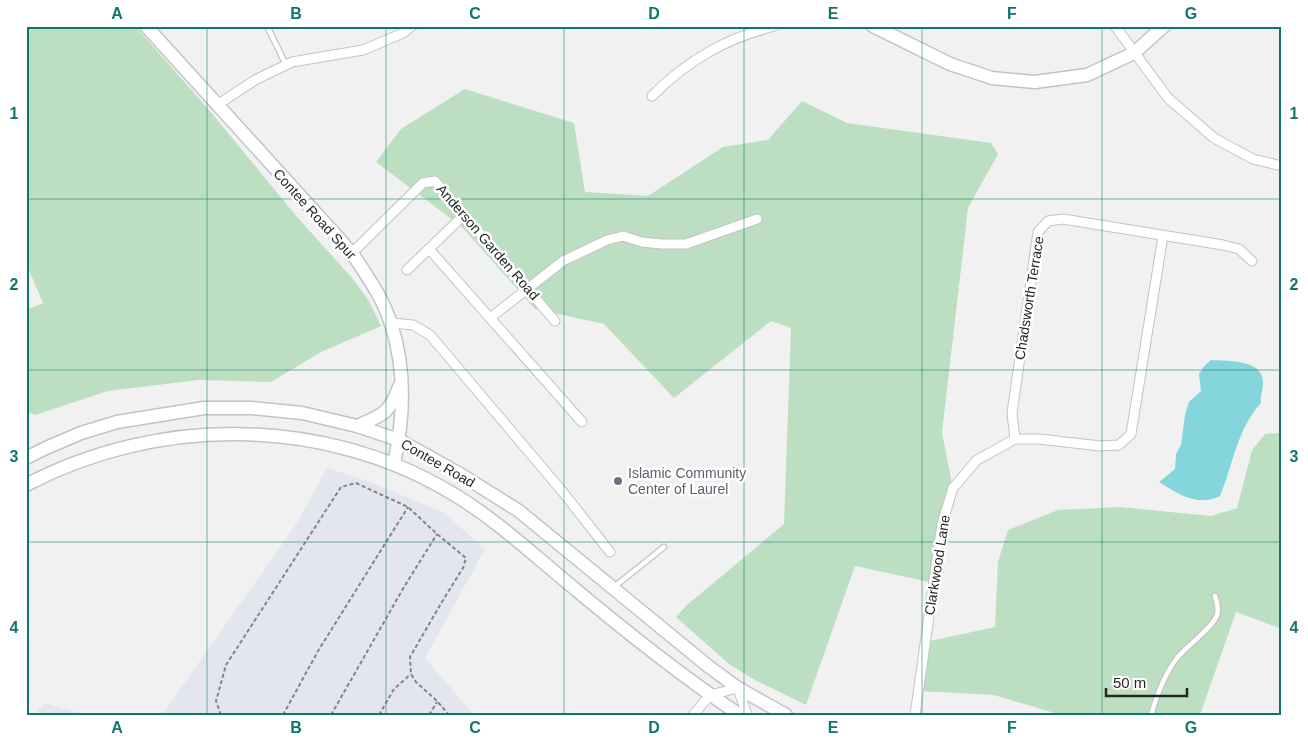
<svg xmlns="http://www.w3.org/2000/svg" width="1308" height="741" viewBox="0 0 1308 741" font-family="Helvetica,sans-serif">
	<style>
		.built { fill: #e3e6ee }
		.green { fill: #bcdfc2 }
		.water { fill: #84d5dc }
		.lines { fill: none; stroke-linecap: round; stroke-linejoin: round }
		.lane-casing { stroke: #c2c3c4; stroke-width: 7 }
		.street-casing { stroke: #c2c3c4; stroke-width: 11 }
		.secondary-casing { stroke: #c2c3c4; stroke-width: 15 }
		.path { stroke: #858586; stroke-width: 2; stroke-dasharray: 4 2.5; stroke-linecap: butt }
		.lane { stroke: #fff; stroke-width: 4.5 }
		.street { stroke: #fff; stroke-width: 9 }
		.secondary { stroke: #fff; stroke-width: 12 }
		.grid { fill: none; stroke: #0f766e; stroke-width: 1; stroke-opacity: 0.55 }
		.worship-dot { fill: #6b7280; stroke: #fff; stroke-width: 2 }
		.labels { text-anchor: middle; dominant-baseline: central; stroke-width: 5; stroke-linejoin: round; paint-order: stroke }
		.street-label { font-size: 14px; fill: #252626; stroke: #fff }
		.worship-label { font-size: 14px; fill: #5b616d; stroke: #fff; text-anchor: start }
		.neatline { fill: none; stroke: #0f766e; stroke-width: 2 }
		.grid-label { font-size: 16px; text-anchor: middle; font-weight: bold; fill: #0f766e }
	</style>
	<rect width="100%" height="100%" fill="#f1f1f2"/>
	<g class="built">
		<path d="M 327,468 L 365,480 L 443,512 L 485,549 L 425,658 L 474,715 L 162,715 L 297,523 Z"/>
		<path d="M 44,703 L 87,715 L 35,715 Z"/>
	</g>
	<g class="green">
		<path d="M 26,26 L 135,26 L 210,111 L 297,217 L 353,279 L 369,301 L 381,326 L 321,352 L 271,382 L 198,380 L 108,391 L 35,415 L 26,411 L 26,310 L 43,303 L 26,263 Z"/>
		<path d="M 465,89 L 574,123 L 585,192 L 648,196 L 723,147 L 768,140 L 802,101 L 847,123 L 991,143 L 998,154 L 968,208 L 942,433 L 953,488 L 934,583 L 855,566 L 806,705 L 755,680 L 729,664 L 676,617 L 687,605 L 784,524 L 791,328 L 771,321 L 674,398 L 604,324 L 535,309 L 462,227 L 376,162 L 401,129 Z"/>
		<path d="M 1282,433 L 1282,629 L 1236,612 L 1200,715 L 1061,715 L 994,695 L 918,691 L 925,642 L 995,627 L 998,562 L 1008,530 L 1058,510 L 1120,507 L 1211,516 L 1237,508 L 1252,450 L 1265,434 Z"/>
	</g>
	<path class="water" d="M 1211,360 C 1227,361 1264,359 1263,383 C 1263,390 1260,395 1261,403 C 1237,429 1233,465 1220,496 C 1197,507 1178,494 1159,482 L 1175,469 L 1176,454 L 1181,445 L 1185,415 L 1189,402 L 1201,391 L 1199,374 L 1205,365 Z"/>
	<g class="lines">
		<defs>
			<g id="lane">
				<path d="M 267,26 L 286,65"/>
				<path d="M 614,587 L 664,547"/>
				<path d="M 1151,715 C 1157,694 1164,675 1177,658 C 1186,647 1214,626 1217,615 C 1219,609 1217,602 1215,596"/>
			</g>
			<g id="street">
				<path d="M 1115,26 L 1168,98 L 1214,138 L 1253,159 L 1282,166"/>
				<path d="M 652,96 C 688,60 726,38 775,26"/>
				<path d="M 217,105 L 255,80 L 292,62 L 363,50 L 403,33 L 412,26"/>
				<path d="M 429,249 L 582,422"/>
				<path d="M 352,253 L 423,183 L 435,181 L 555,321"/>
				<path d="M 407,270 L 464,215"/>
				<path d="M 490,318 L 563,261 L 607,240 L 623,236 L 642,242 L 661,244 L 686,244 L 757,219"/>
				<path d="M 391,323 L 413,325 L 430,335 L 562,491 L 610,552"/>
				<path d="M 1015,439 L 1012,413 L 1038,232 L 1048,221 L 1063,219 L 1223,245 L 1239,249 L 1252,261"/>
				<path d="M 693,715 L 710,695 L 738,688 L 747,715"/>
				<path d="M 915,715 L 942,524 L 953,488 L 977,460 L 1015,439 L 1039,439 L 1100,446 L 1119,445 L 1131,434 L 1163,236"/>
			</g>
			<g id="secondary">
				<path d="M 146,26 L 352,253 C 367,276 383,298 391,324 C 406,369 404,418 394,464"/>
				<path d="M 873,26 L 950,64 L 992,78 L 1035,82 L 1087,75 L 1134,53 L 1164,26"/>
				<path d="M 357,426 C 383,415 389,414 399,387"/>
				<path d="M 26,458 L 46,448 L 81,433 L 117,422 L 204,408 L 252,408 L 302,413 L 357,426 L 399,440 L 460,474 L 519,511 L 708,666 L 738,688 L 786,715"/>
				<path d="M 26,485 C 157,416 322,416 450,492 C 491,516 527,549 563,579 C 620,627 678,674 740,715"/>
			</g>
		</defs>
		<use href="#lane" class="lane-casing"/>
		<use href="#street" class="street-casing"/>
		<use href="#secondary" class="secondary-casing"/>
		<g class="path">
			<path d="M 221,715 L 216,701 L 226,665 L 341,487 L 356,483 L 408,507 L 437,534 L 466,558 L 463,568 L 443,600 L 410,657 L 411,674 L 416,682 L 437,701 L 449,715"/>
			<path d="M 283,715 L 318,651 L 408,507"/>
			<path d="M 331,715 L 404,587 L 437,534"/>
			<path d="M 379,715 L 394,689 L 411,674"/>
			<path d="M 429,715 L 437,702"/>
		</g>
		<use href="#lane" class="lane"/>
		<use href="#street" class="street"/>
		<use href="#secondary" class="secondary"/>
	</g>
	<path class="grid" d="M 207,26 L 207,715M 386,26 L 386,715M 564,26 L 564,715M 744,26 L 744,715M 922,26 L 922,715M 1102,26 L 1102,715M 26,199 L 1282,199M 26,370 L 1282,370M 26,542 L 1282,542"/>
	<circle class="worship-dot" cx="618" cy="481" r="5"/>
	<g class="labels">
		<g class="street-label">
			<text transform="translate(315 214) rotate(48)">Contee Road Spur</text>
			<text transform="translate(488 242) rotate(49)">Anderson Garden Road</text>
			<text transform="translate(1029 298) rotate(-81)">Chadsworth Terrace</text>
			<text transform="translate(438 463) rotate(30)">Contee Road</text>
			<text transform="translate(937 565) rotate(-81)">Clarkwood Lane</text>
		</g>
		<g class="worship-label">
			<text x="628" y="473">Islamic Community<tspan x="628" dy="16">Center of Laurel</tspan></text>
		</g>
	</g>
	<rect width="1308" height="741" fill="none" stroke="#ffffff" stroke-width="55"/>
	<path d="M1106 688v8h81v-8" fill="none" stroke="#252626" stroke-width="2.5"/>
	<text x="1113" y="688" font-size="15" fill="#252626" stroke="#ffffff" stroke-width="4" paint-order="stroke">50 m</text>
	<rect x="28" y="28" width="1252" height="686" class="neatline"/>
	<g class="grid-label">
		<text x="117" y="19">A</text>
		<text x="296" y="19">B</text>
		<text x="475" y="19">C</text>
		<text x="654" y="19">D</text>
		<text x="833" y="19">E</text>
		<text x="1012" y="19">F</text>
		<text x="1191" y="19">G</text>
		<text x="14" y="119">1</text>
		<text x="1294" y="119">1</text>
		<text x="14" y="290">2</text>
		<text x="1294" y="290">2</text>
		<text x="14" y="462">3</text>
		<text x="1294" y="462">3</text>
		<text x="14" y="633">4</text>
		<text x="1294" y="633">4</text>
		<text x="117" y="733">A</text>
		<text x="296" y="733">B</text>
		<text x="475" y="733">C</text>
		<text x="654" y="733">D</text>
		<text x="833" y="733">E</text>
		<text x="1012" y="733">F</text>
		<text x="1191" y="733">G</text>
	</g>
</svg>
